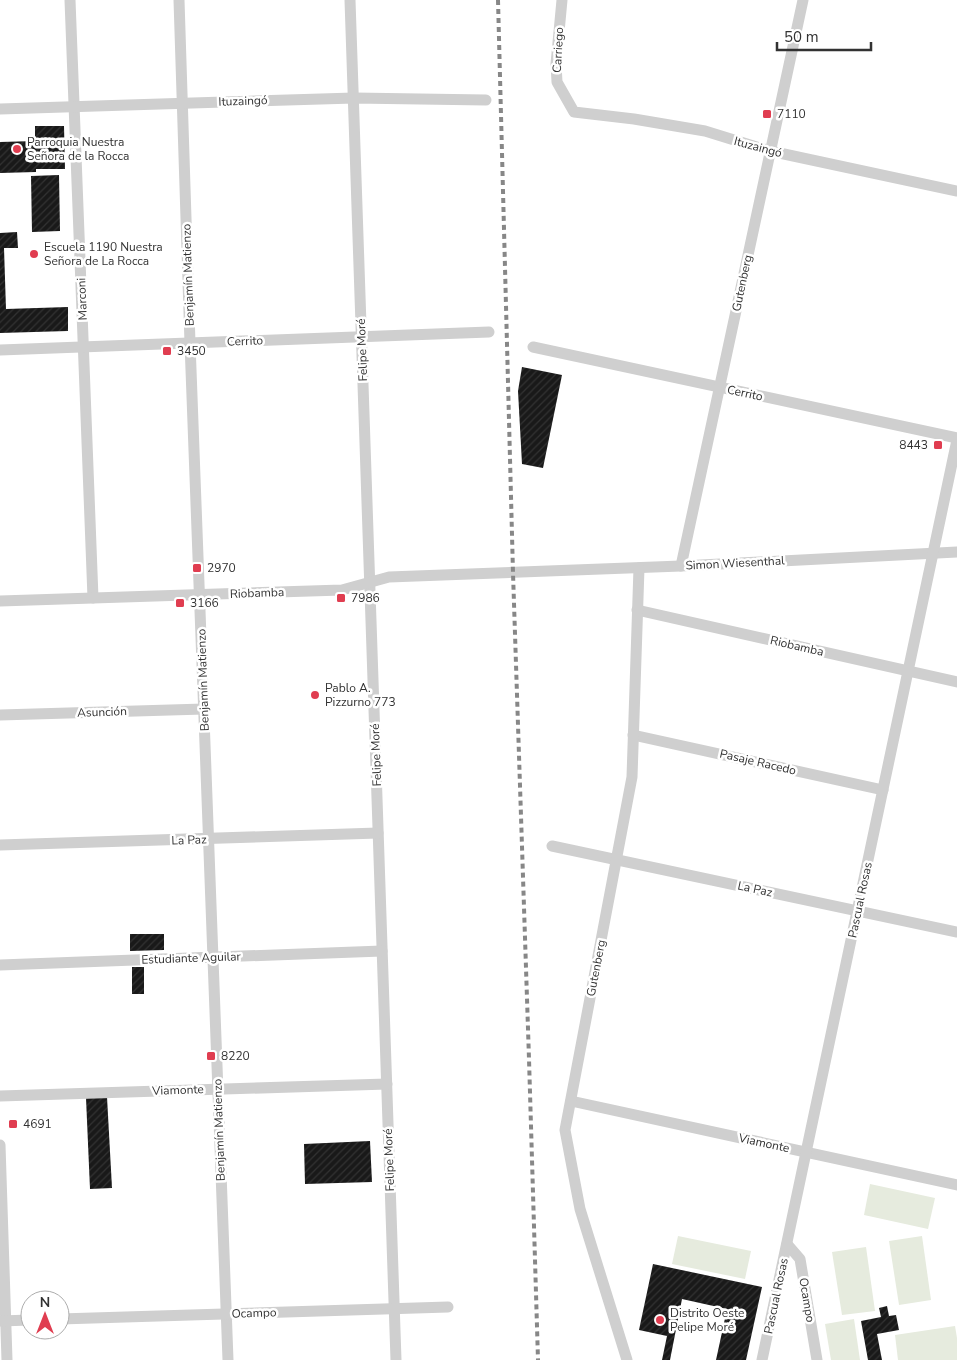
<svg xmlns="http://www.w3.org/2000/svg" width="957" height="1360" viewBox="0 0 957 1360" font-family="'Nunito Sans',sans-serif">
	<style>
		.grass { fill: #e6ebde }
		.building { fill: url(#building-hatch) }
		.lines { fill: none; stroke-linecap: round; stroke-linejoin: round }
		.minor { stroke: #cfcfcf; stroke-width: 11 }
		.rail { stroke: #878787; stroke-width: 4; stroke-dasharray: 5 4; stroke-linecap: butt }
		.poi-dot { fill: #e03d50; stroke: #fff; stroke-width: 2 }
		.labels { text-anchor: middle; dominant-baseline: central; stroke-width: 5; stroke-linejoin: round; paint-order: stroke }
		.street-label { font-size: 12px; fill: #323232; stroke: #fff }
		.poi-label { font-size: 12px; fill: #323232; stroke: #fff; text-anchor: start }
	</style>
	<defs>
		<pattern id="building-hatch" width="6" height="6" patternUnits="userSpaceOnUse" patternTransform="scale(1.25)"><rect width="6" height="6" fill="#191919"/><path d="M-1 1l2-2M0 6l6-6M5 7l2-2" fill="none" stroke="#323232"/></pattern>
	</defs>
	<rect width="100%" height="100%" fill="#fff"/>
	<g class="grass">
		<path d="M 870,1184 L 935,1198 L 928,1229 L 864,1215 Z"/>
		<path d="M 678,1236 L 751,1251 L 745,1279 L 672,1264 Z"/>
		<path d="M 922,1236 L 931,1300 L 899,1305 L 889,1241 Z"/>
		<path d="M 866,1247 L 875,1311 L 842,1315 L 832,1252 Z"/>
		<path d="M 854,1319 L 860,1360 L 831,1360 L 825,1324 Z"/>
		<path d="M 955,1326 L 957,1338 L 957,1360 L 898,1360 L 895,1335 Z"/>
	</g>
	<g class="building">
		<path d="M 35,126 L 64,126 L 65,169 L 36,169 L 36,172 L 0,173 L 0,142 L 35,141 Z"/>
		<path d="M 59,175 L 60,231 L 32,232 L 31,176 Z"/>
		<path d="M 17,232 L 18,248 L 4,248 L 6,309 L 68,307 L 68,331 L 0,333 L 0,233 Z"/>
		<path d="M 522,367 L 562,375 L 543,468 L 522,464 L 518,391 Z"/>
		<path d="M 130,934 L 164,934 L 164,950 L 130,951 Z"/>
		<rect x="132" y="967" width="12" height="27"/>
		<path d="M 107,1097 L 112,1188 L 90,1189 L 86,1098 Z"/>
		<path d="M 370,1141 L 372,1182 L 305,1184 L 304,1144 Z"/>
		<path d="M 653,1264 L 762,1287 L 746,1360 L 716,1360 L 727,1309 L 682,1299 L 670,1360 L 662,1360 L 667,1336 L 639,1330 Z"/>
		<path d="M 887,1306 L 889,1316 L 896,1315 L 899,1330 L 877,1334 L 882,1360 L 868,1360 L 861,1321 L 881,1317 L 879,1308 Z"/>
	</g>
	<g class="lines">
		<g class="minor">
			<path d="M 70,0 L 93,598"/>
			<path d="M 179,0 L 190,343 L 228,1360"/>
			<path d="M 350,0 L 396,1360"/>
			<path d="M 562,0 L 556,64 L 557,82 L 574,112 L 634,119 L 705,131 L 770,151 L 957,191"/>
			<path d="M 0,109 L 354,98 L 486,100"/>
			<path d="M 533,347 L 957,438"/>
			<path d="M 0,350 L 489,332"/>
			<path d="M 681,566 L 803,0"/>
			<path d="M 0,601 L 342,590 L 389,577 L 681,566 L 957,552"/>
			<path d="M 637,610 L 957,682"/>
			<path d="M 0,715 L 204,709"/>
			<path d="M 633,735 L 883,790"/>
			<path d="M 0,845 L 378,833"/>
			<path d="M 552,846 L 957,932"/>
			<path d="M 0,965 L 382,951"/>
			<path d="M 0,1096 L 387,1084"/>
			<path d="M 571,1101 L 957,1185"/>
			<path d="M 0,1145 L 7,1360"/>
			<path d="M 787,1244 L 800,1259 L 817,1360"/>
			<path d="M 60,1319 L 448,1307"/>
			<path d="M 0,1321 L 30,1320"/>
			<path d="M 627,1360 L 580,1209 L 565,1130 L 632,777 L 639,568"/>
			<path d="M 762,1360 L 957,440"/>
		</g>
		<path class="rail" d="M 498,0 L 513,573 L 529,1059 L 538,1360"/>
	</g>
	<g class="poi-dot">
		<rect x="762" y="109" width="10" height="10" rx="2.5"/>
		<circle cx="17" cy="149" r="5"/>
		<circle cx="34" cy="254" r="5"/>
		<rect x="162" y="346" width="10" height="10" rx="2.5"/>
		<rect x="933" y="440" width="10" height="10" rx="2.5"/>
		<rect x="192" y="563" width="10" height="10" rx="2.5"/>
		<rect x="336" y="593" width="10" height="10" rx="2.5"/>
		<rect x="175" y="598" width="10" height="10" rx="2.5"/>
		<circle cx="315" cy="695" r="5"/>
		<rect x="206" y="1051" width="10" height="10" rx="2.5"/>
		<rect x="8" y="1119" width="10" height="10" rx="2.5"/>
		<circle cx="660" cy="1320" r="5"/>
	</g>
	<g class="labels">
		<g class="street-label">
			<text transform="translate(558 50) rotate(-87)">Carriego</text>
			<text transform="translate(243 101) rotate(-2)">Ituzaingó</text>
			<text transform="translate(758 147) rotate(15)">Ituzaingó</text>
			<text transform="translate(188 275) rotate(-92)">Benjamín Matienzo</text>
			<text transform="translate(742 283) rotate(-78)">Gutenberg</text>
			<text transform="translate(82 299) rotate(-92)">Marconi</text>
			<text transform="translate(245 341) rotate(-2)">Cerrito</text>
			<text transform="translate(362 350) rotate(-92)">Felipe Moré</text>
			<text transform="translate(745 393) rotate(12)">Cerrito</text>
			<text transform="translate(735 563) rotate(-3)">Simon Wiesenthal</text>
			<text transform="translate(257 593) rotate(-2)">Riobamba</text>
			<text transform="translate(797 646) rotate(13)">Riobamba</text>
			<text transform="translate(203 680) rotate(-92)">Benjamín Matienzo</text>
			<text transform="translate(102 712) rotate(-2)">Asunción</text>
			<text transform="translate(376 755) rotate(-92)">Felipe Moré</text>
			<text transform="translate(758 762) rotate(13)">Pasaje Racedo</text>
			<text transform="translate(189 840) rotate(-2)">La Paz</text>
			<text transform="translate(755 889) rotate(12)">La Paz</text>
			<text transform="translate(860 900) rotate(-78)">Pascual Rosas</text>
			<text transform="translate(191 958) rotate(-2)">Estudiante Aguilar</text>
			<text transform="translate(596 968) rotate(-79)">Gutenberg</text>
			<text transform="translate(178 1090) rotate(-2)">Viamonte</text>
			<text transform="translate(219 1130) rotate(-92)">Benjamín Matienzo</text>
			<text transform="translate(764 1143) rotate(12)">Viamonte</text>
			<text transform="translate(389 1160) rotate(-92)">Felipe Moré</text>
			<text transform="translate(776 1296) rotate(-78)">Pascual Rosas</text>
			<text transform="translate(807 1300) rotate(80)">Ocampo</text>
			<text transform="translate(254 1313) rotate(-2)">Ocampo</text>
		</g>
		<g class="poi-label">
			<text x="777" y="114">7110</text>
			<text x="27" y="142">Parroquia Nuestra<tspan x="27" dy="14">Señora de la Rocca</tspan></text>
			<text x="44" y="247">Escuela 1190 Nuestra<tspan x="44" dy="14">Señora de La Rocca</tspan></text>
			<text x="177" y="351">3450</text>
			<text x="928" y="445" text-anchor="end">8443</text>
			<text x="207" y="568">2970</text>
			<text x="351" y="598">7986</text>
			<text x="190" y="603">3166</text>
			<text x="325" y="688">Pablo A.<tspan x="325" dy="14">Pizzurno 773</tspan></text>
			<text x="221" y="1056">8220</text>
			<text x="23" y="1124">4691</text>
			<text x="670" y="1313">Distrito Oeste<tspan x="670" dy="14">Pelipe Moré</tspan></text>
		</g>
	</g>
	<g transform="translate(45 1315)"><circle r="24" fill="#ffffff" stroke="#adadad"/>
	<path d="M0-4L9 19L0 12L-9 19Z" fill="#e03d50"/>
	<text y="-8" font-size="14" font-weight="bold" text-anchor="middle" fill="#323232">N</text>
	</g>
	<path d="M777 42v8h94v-8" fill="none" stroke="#323232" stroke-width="2.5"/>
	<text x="784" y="42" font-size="15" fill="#323232" stroke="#ffffff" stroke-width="4" paint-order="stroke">50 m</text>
</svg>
